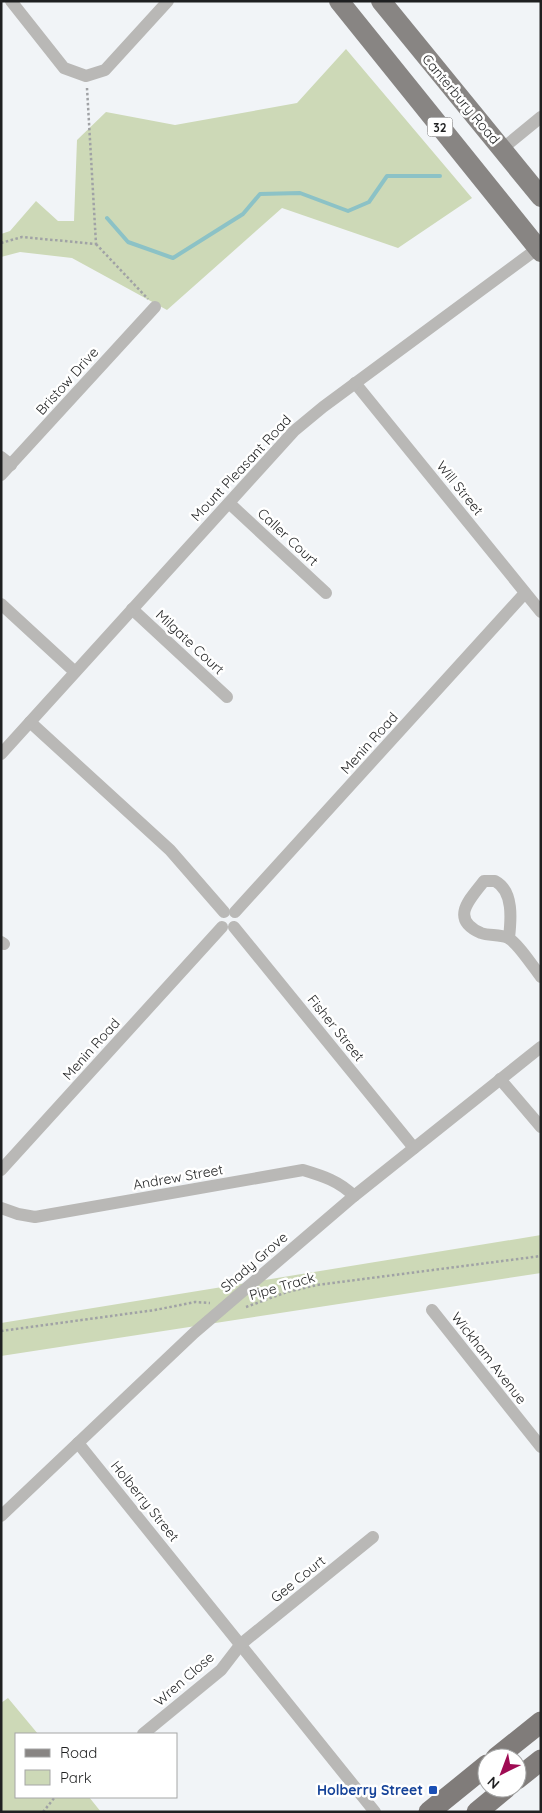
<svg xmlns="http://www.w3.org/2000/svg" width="542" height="1813" viewBox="0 0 542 1813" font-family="Quicksand,sans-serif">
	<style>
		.green { fill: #cdd9b7 }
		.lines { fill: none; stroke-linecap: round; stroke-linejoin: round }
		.stream { stroke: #8cc2c6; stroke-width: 4 }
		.path { stroke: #a0a2a5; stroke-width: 2.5; stroke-dasharray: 2.5 2.5; stroke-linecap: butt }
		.minor { stroke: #b9b8b6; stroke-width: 12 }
		.primary { stroke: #888583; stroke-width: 20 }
		.trunk { stroke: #807c7a; stroke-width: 21 }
		.transit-dot { fill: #1a4fb4; stroke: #fff; stroke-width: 2 }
		.labels { text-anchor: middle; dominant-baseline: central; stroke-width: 5; stroke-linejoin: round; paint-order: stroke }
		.shield { fill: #fff; stroke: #626364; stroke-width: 1 }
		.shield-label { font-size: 12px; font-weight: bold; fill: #1f2021 }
		.street-label { font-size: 14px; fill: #1f2021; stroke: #fff }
		.transit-label { font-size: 14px; font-weight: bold; fill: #164399; stroke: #fff; text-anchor: end }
	</style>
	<rect width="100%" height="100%" fill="#f1f4f7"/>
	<g class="green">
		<path d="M 346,49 L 472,198 L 398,248 L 282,208 L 167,310 L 72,258 L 20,252 L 1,257 L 1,234 L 10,231 L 36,201 L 58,221 L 74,221 L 77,140 L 106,112 L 175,125 L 297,103 Z"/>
		<path d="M 541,1235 L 541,1273 L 1,1356 L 1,1323 Z"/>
		<path d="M 8,1698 L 38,1734 L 16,1734 L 16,1797 L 89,1797 L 101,1812 L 1,1812 L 1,1703 Z"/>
	</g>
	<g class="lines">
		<path class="stream" d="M 107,218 L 128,242 L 173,258 L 243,214 L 260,194 L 300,193 L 348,211 L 369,202 L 387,176 L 440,176"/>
		<g class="path">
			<path d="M 1,243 L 22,237 L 96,244 L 87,88"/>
			<path d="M 96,244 L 148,299"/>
			<path d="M 246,1307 L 287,1292 L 317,1285 L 541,1256"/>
			<path d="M 1,1331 L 155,1310 L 195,1302 L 210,1303"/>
			<path d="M 43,1812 L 55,1797"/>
		</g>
		<g class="minor">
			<path d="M 11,1 L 64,68 L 86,76 L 105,70 L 168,1"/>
			<path d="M 502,149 L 541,117"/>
			<path d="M 355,383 L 541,612"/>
			<path d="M 1,457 L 11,465"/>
			<path d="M 1,475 L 155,307"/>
			<path d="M 229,503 L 326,593"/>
			<path d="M 1,604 L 75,672"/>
			<path d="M 132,609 L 227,697"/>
			<path d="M 30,722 L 170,850 L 224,912"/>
			<path d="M 1,754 L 294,431 L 323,407 L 541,246"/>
			<path d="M 235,912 L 525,593"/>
			<path d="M 234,927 L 414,1148"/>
			<path d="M 509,938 C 511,920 514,891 495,881 L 484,881 C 470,899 449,919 481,933 C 489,936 500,934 508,938 C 517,942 534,968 541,977"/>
			<path d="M 1,942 L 4,944"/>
			<path d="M 500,1079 L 541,1127"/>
			<path d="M 1,1170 L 222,927"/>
			<path d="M 1,1208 L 18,1214 L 35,1217 L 303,1170 C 323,1176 339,1181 354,1196"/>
			<path d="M 432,1310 L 541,1447"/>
			<path d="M 78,1443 L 375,1812"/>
			<path d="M 1,1516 L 194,1333 L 354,1196 L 541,1047"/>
			<path d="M 143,1734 L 221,1670 L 241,1644 L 373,1537"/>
		</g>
		<g class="primary">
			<path d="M 339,1 L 541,252"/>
			<path d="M 381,1 L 541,197"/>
		</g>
		<g class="trunk">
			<path d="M 496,1758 L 541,1722"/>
			<path d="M 517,1779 L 541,1760"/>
			<path d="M 429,1812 L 487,1765"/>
			<path d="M 477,1812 L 506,1788"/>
		</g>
	</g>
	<rect class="transit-dot" x="428" y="1785" width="10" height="10" rx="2.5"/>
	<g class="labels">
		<rect class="shield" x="427.5" y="117.5" width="25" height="19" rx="4"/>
		<g class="shield-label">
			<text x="440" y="127">32</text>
		</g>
		<g class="street-label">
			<text transform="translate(461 99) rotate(50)">Canterbury Road</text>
			<text transform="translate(67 381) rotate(-48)">Bristow Drive</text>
			<text transform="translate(241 468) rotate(-47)">Mount Pleasant Road</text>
			<text transform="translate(460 488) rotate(51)">Will Street</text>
			<text transform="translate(288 537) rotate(43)">Caller Court</text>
			<text transform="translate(190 642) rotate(43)">Milgate Court</text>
			<text transform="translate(369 743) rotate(-48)">Menin Road</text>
			<text transform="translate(336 1028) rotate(51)">Fisher Street</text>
			<text transform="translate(91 1049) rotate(-48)">Menin Road</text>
			<text transform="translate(178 1177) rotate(-10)">Andrew Street</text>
			<text transform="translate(254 1262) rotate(-41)">Shady Grove</text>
			<text transform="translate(282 1286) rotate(-16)">Pipe Track</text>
			<text transform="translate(489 1358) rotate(52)">Wickham Avenue</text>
			<text transform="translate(145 1501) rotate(51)">Holberry Street</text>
			<text transform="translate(298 1579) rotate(-39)">Gee Court</text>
			<text transform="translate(184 1679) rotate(-41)">Wren Close</text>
		</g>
		<g class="transit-label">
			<text x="423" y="1790">Holberry Street</text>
		</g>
	</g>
	<rect width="542" height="1813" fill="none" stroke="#1f2021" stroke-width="5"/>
	<rect x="15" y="1733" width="162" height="65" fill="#ffffff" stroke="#a5a6a6"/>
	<rect x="25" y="1749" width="25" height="8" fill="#888583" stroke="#a5a6a6"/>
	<text x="60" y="1758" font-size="15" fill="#1f2021">Road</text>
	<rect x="25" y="1770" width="25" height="15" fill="#cdd9b7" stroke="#a5a6a6"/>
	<text x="60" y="1783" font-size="15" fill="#1f2021">Park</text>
	<g transform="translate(502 1773) rotate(222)"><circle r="24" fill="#ffffff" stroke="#a5a6a6"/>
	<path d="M0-4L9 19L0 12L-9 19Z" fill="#9f0b53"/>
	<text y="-8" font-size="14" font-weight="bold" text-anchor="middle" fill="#1f2021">N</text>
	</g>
</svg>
